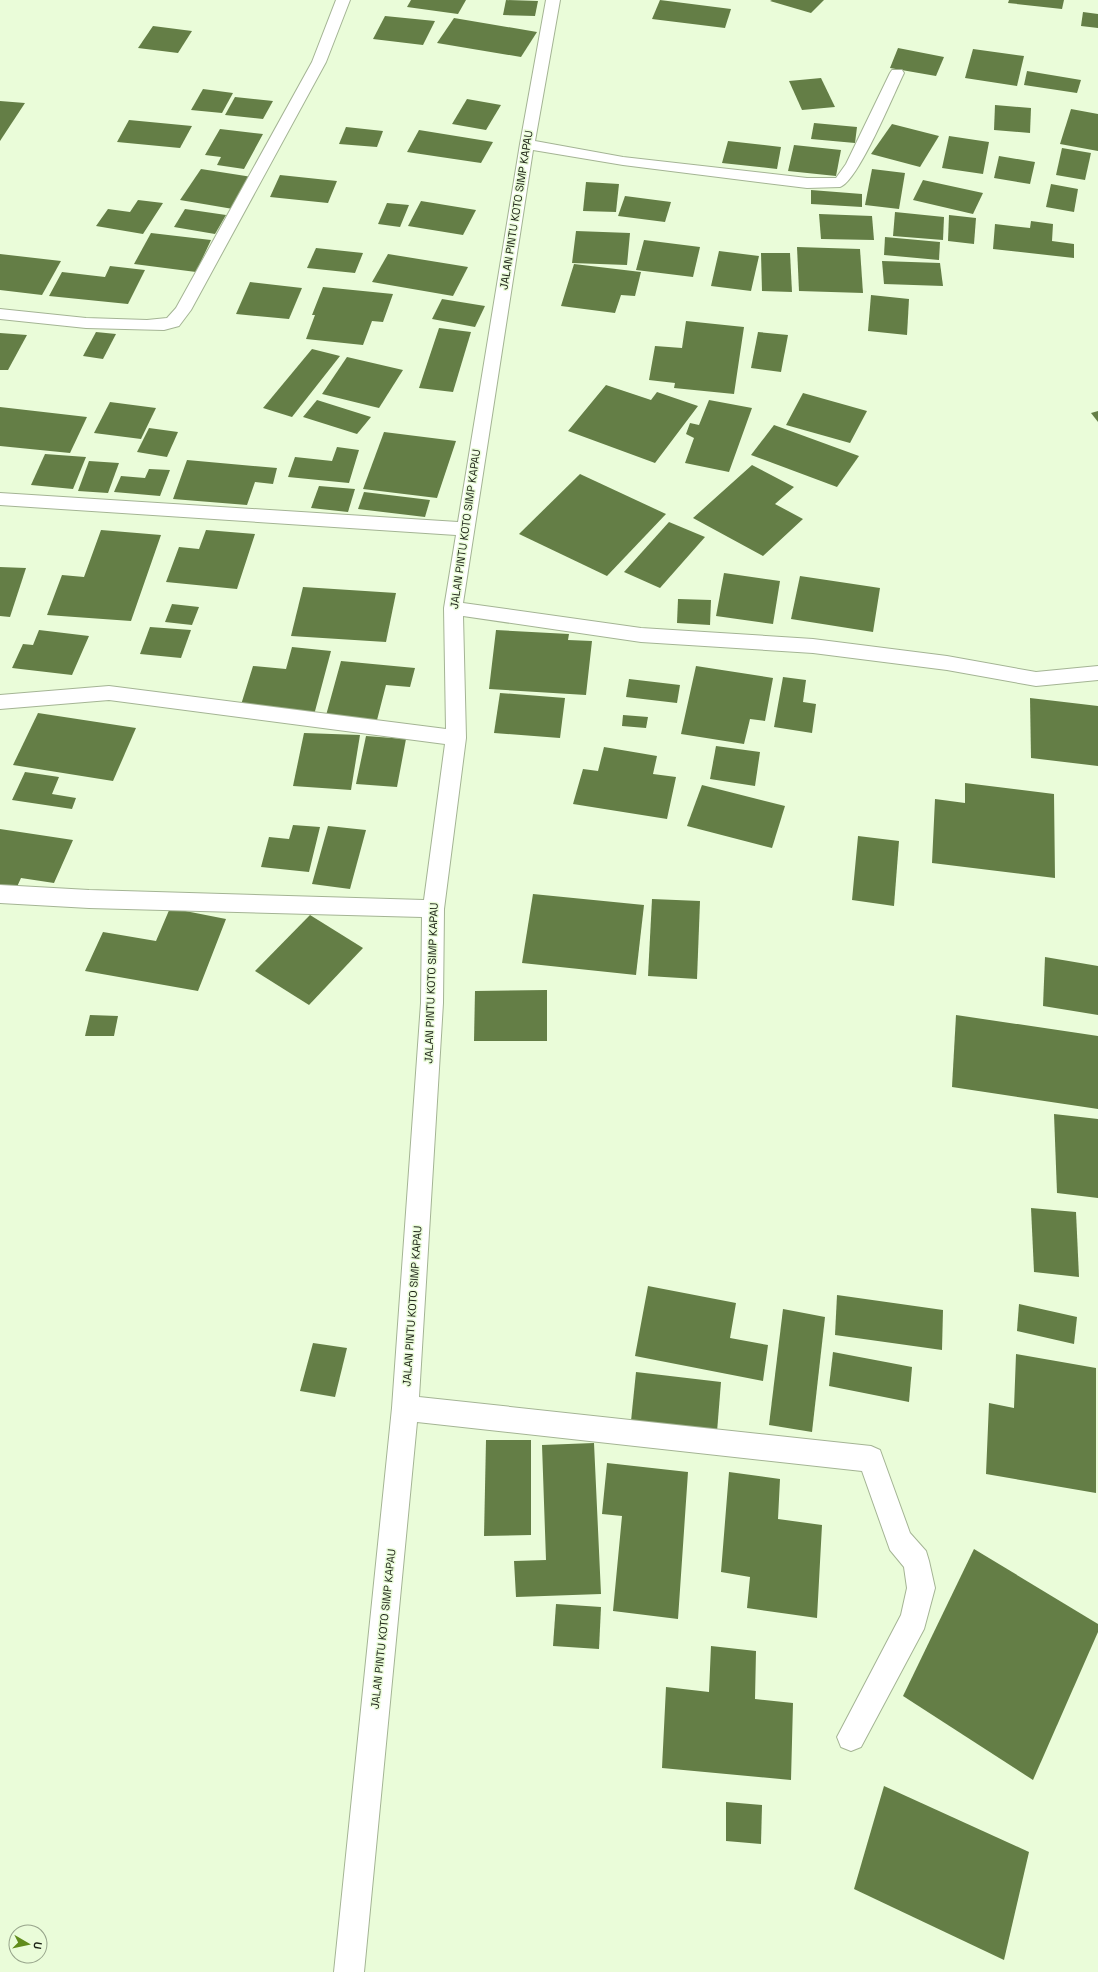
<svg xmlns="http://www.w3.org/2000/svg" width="1098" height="1972" viewBox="0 0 1098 1972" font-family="'Space Grotesk',sans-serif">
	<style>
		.building { fill: #647e46 }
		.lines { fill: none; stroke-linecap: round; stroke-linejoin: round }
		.minor-casing { stroke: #a4b494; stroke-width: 2 }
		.minor { fill: #fff; fill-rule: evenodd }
		.labels { text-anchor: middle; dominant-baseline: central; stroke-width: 3; stroke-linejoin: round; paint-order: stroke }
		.street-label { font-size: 11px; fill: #1b2115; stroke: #eafcd9 }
	</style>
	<rect width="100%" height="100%" fill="#eafcd9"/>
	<g class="building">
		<path d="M 411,0 L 466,0 L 458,14 L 407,7 Z"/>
		<path d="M 506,0 L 538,1 L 535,16 L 503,15 Z"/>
		<path d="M 660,0 L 731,9 L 725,28 L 652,19 Z"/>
		<path d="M 772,0 L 824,0 L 811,13 L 770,1 Z"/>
		<path d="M 1009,0 L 1064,0 L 1062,9 L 1008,3 Z"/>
		<path d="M 1083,12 L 1098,14 L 1098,28 L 1081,26 Z"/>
		<path d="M 385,16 L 435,21 L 423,45 L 373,39 Z"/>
		<path d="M 454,18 L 537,32 L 521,57 L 437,43 Z"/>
		<path d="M 153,26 L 192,31 L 178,53 L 138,48 Z"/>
		<path d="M 898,48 L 944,57 L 936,76 L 890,68 Z"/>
		<path d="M 973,49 L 1024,56 L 1017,86 L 965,78 Z"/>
		<path d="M 1027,71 L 1081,80 L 1077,93 L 1024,85 Z"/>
		<path d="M 821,78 L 835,107 L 802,110 L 789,81 Z"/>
		<path d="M 203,89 L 233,93 L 222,113 L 191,110 Z"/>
		<path d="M 235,97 L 273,101 L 263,119 L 225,115 Z"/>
		<path d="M 467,99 L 501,105 L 486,130 L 452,124 Z"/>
		<path d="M 0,101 L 25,103 L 0,141 Z"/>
		<path d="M 995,105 L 1031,108 L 1030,133 L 994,130 Z"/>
		<path d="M 1071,109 L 1098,114 L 1098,151 L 1060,144 Z"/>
		<path d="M 129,120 L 192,126 L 180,148 L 117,142 Z"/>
		<path d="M 814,123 L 857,127 L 855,143 L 811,139 Z"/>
		<path d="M 892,124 L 939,136 L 920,167 L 871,154 Z"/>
		<path d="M 346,127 L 383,131 L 377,147 L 339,144 Z"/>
		<path d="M 220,129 L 263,134 L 244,169 L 217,165 L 221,157 L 205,155 Z"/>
		<path d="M 419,130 L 493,142 L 481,163 L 407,152 Z"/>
		<path d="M 949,136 L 989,142 L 983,174 L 942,168 Z"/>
		<path d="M 728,141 L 781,147 L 777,169 L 722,163 Z"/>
		<path d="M 794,145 L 841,150 L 836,176 L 788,171 Z"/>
		<path d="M 1062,148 L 1091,153 L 1085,180 L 1056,175 Z"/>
		<path d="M 999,156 L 1035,162 L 1030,184 L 994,178 Z"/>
		<path d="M 201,169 L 252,177 L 233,209 L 180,200 Z"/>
		<path d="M 872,169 L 905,173 L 899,209 L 865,205 Z"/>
		<path d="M 280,175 L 337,181 L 328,203 L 270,197 Z"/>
		<path d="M 923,180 L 983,193 L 973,214 L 913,200 Z"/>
		<path d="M 586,182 L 619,184 L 616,212 L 583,211 Z"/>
		<path d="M 1051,184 L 1078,189 L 1074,212 L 1046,207 Z"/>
		<path d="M 811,190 L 862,194 L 862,207 L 811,204 Z"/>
		<path d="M 625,196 L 671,202 L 665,222 L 618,216 Z"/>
		<path d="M 138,200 L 163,203 L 143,234 L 96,226 L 108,209 L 130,212 Z"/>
		<path d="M 421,201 L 476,210 L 463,235 L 408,226 Z"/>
		<path d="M 387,203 L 409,205 L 400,227 L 378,224 Z"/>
		<path d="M 185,209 L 226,215 L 215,234 L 174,227 Z"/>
		<path d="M 895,212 L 944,217 L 943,240 L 893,236 Z"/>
		<path d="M 819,214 L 872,216 L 874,240 L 821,239 Z"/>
		<path d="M 949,215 L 976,218 L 974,244 L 948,241 Z"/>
		<path d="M 1031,221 L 1053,224 L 1052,241 L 1074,244 L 1074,258 L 993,249 L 995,224 L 1030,228 Z"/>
		<path d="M 576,231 L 630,233 L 627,265 L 572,263 Z"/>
		<path d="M 151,233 L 211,240 L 196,272 L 134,264 Z"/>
		<path d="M 885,237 L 940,242 L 939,260 L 884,255 Z"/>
		<path d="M 644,240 L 700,247 L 693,277 L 636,270 Z"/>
		<path d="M 797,247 L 860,249 L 863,293 L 799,291 Z"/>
		<path d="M 316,248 L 363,253 L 355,273 L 307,268 Z"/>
		<path d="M 719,251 L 759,256 L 751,291 L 711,286 Z"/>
		<path d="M 761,253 L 790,253 L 792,292 L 762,291 Z"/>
		<path d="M 0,254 L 61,261 L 42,295 L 0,290 Z"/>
		<path d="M 388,254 L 468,267 L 453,296 L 372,282 Z"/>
		<path d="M 882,261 L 940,263 L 943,286 L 884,284 Z"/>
		<path d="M 574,264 L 641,272 L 635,296 L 621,295 L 615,313 L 561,306 Z"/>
		<path d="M 110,266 L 145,270 L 128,304 L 49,296 L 62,272 L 105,277 Z"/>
		<path d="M 250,282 L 302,288 L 289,319 L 236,314 Z"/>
		<path d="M 323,287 L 393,294 L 383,322 L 372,321 L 363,345 L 306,339 L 315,315 L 312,315 Z"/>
		<path d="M 871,295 L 909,299 L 907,335 L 868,331 Z"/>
		<path d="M 442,299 L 485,306 L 475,327 L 432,319 Z"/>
		<path d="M 686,321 L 744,327 L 734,394 L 674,388 L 675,383 L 649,380 L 655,346 L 682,348 Z"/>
		<path d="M 439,328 L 471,332 L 453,392 L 419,388 Z"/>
		<path d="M 96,332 L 116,334 L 103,359 L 83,356 Z"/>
		<path d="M 758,332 L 788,335 L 781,372 L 751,368 Z"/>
		<path d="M 0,333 L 27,335 L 8,370 L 0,370 Z"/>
		<path d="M 312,349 L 340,356 L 292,417 L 263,408 Z"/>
		<path d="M 347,357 L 403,370 L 379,408 L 322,394 Z"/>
		<path d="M 606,385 L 651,400 L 657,392 L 698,406 L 655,463 L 568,431 Z"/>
		<path d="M 803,393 L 867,411 L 850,443 L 786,425 Z"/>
		<path d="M 317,400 L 371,417 L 357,434 L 303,417 Z"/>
		<path d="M 709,400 L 752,408 L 729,472 L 685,463 L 694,438 L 686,434 L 690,423 L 699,425 Z"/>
		<path d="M 110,402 L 156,408 L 141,439 L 94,433 Z"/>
		<path d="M 0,407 L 87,417 L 70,453 L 0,446 Z"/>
		<path d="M 1098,411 L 1098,422 L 1091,413 Z"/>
		<path d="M 774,425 L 859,456 L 837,487 L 751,455 Z"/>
		<path d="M 149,428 L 178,432 L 167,457 L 137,452 Z"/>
		<path d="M 384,432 L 456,441 L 437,498 L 363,489 Z"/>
		<path d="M 337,447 L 359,450 L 349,483 L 288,477 L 295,457 L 332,461 Z"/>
		<path d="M 45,454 L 86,457 L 73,489 L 31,485 Z"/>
		<path d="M 187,460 L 277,468 L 273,484 L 255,482 L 247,505 L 173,499 Z"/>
		<path d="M 89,461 L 119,463 L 108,493 L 78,491 Z"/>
		<path d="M 752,465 L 794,487 L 775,504 L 803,519 L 763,556 L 693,518 Z"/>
		<path d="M 149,469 L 170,470 L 160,496 L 114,492 L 121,476 L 145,478 Z"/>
		<path d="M 580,474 L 666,514 L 607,576 L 519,534 Z"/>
		<path d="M 319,486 L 355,489 L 348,512 L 311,508 Z"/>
		<path d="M 364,492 L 430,500 L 425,517 L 358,509 Z"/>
		<path d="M 669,522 L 705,537 L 660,588 L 624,572 Z"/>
		<path d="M 101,530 L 161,535 L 131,621 L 47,615 L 62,575 L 84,577 Z"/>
		<path d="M 206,530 L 255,534 L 237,589 L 166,582 L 179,547 L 199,549 Z"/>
		<path d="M 0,567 L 26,568 L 10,617 L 0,616 Z"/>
		<path d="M 724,573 L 780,581 L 773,624 L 716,616 Z"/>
		<path d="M 800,576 L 880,588 L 873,632 L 791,619 Z"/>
		<path d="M 303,587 L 396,593 L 386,642 L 291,636 Z"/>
		<path d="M 678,599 L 711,600 L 710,625 L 677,623 Z"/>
		<path d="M 172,604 L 199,607 L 192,625 L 165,622 Z"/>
		<path d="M 150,627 L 191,630 L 181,658 L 140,654 Z"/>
		<path d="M 39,630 L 89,636 L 72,675 L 12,668 L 23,644 L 33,645 Z"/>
		<path d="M 496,630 L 569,634 L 568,640 L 592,641 L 586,695 L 489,689 Z"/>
		<path d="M 292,647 L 331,651 L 314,715 L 240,708 L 253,666 L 286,669 Z"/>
		<path d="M 341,661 L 415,668 L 410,687 L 386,685 L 376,724 L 325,719 Z"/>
		<path d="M 696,666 L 773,678 L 765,721 L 750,719 L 744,744 L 681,734 Z"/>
		<path d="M 783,677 L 806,680 L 803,702 L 816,704 L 812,733 L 774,727 Z"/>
		<path d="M 629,679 L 680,685 L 677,703 L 626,697 Z"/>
		<path d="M 500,693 L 565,698 L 560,738 L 494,733 Z"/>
		<path d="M 1030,698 L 1098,706 L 1098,766 L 1031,758 Z"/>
		<path d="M 38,713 L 136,728 L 113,781 L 13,765 Z"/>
		<path d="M 623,715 L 648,717 L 646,728 L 622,726 Z"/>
		<path d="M 304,733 L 360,735 L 351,790 L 293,786 Z"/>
		<path d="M 366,736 L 406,739 L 397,787 L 356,784 Z"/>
		<path d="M 716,746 L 760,752 L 755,786 L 710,779 Z"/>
		<path d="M 604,747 L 657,756 L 653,774 L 676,777 L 667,819 L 573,804 L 583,769 L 598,771 Z"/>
		<path d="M 25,772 L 59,777 L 52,794 L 76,798 L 72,809 L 12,800 Z"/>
		<path d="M 965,783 L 1054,794 L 1055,878 L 932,863 L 935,799 L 965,803 Z"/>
		<path d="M 702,785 L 785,806 L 772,848 L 687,826 Z"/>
		<path d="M 293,825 L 320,827 L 309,872 L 261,867 L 269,837 L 289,839 Z"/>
		<path d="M 328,826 L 366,830 L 350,889 L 312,884 Z"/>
		<path d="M 0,829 L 73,840 L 54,883 L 21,878 L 16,889 L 0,887 Z"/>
		<path d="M 858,836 L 899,841 L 894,906 L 852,900 Z"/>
		<path d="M 533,894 L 644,905 L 636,975 L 522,963 Z"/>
		<path d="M 652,899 L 700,901 L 697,979 L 648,976 Z"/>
		<path d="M 170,908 L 226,919 L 198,991 L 85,971 L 103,932 L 156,941 Z"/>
		<path d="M 310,915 L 363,948 L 309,1005 L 255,971 Z"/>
		<path d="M 1045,957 L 1098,966 L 1098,1015 L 1043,1006 Z"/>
		<path d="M 547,990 L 547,1041 L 474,1041 L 475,991 Z"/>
		<path d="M 90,1015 L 118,1016 L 114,1036 L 85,1036 Z"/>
		<path d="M 956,1015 L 1098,1036 L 1098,1109 L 952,1087 Z"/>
		<path d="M 1054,1114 L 1098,1119 L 1098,1198 L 1057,1193 Z"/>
		<path d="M 1031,1208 L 1076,1212 L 1079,1277 L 1034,1272 Z"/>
		<path d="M 648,1286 L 736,1303 L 730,1338 L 768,1345 L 763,1381 L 635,1356 Z"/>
		<path d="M 837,1295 L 943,1310 L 942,1350 L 835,1335 Z"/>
		<path d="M 1019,1304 L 1077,1317 L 1074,1344 L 1017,1331 Z"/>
		<path d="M 783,1309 L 825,1317 L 812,1432 L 769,1425 Z"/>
		<path d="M 313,1343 L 347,1348 L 335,1397 L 300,1391 Z"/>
		<path d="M 833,1352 L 912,1367 L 909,1402 L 829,1386 Z"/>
		<path d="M 1016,1354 L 1096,1368 L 1096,1493 L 986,1474 L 989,1403 L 1014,1408 Z"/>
		<path d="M 636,1372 L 721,1382 L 717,1432 L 631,1421 Z"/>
		<path d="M 486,1440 L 531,1440 L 531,1535 L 484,1536 Z"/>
		<path d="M 594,1443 L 601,1594 L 516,1597 L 514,1561 L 546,1560 L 542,1445 Z"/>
		<path d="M 607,1463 L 688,1472 L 678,1619 L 613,1611 L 622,1516 L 602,1514 Z"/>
		<path d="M 729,1472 L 780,1479 L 778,1519 L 822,1525 L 817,1618 L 747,1608 L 750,1577 L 721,1572 Z"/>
		<path d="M 974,1549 L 1098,1624 L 1098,1632 L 1033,1780 L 903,1696 Z"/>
		<path d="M 556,1604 L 601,1607 L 599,1649 L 553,1646 Z"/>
		<path d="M 711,1646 L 756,1651 L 755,1699 L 793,1703 L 791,1780 L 662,1768 L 666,1687 L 709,1692 Z"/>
		<path d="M 884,1786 L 1029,1852 L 1004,1960 L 854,1889 Z"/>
		<path d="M 726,1802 L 762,1805 L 761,1844 L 726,1841 Z"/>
	</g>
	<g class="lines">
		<defs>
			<g id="minor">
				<path d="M 336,0 L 350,0 L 326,62 L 191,310 L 179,326 L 164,330 L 86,328 L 0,319 L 0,309 L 86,318 L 147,320 L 167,318 L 176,308 L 312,62 Z"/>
				<path d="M 546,0 L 560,0 L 535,141 L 623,157 L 807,178 L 836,178 L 846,164 L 890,73 L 892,70 L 902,70 L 904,73 C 894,93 858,182 840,187 L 807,188 L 623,165 L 533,150 L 463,603 L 641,628 L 813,639 L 947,656 L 1036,672 L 1098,666 L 1098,680 L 1036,686 L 947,670 L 813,653 L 641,642 L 463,616 L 466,738 L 444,909 L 443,1003 L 419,1397 L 871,1446 L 880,1450 L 910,1533 L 926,1551 L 929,1561 L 935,1588 L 924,1629 L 861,1747 L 851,1751 L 841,1747 L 837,1737 L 901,1615 L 907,1588 L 904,1567 L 890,1550 L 862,1471 L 417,1422 L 364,1972 L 334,1972 L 392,1408 L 421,1003 L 422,917 L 89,908 L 0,903 L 0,885 L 89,890 L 424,900 L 445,744 L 109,700 L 0,709 L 0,695 L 109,686 L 446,729 L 444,608 L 456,535 L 0,505 L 0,493 L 458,522 L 520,144 Z"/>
			</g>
		</defs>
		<use href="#minor" class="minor-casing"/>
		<use href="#minor" class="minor"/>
	</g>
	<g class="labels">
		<g class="street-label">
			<text transform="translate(516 210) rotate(-81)">JALAN PINTU KOTO SIMP KAPAU</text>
			<text transform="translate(465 529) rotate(-82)">JALAN PINTU KOTO SIMP KAPAU</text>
			<text transform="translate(431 983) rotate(-88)">JALAN PINTU KOTO SIMP KAPAU</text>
			<text transform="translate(412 1306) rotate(-86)">JALAN PINTU KOTO SIMP KAPAU</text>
			<text transform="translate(383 1629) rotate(-84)">JALAN PINTU KOTO SIMP KAPAU</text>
		</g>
	</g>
	<g transform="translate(28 1944) rotate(99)"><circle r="19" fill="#eafcd9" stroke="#97a48b"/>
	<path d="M0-3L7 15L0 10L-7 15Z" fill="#618c1c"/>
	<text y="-6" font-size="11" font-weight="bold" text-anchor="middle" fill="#1b2115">U</text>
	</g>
</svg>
